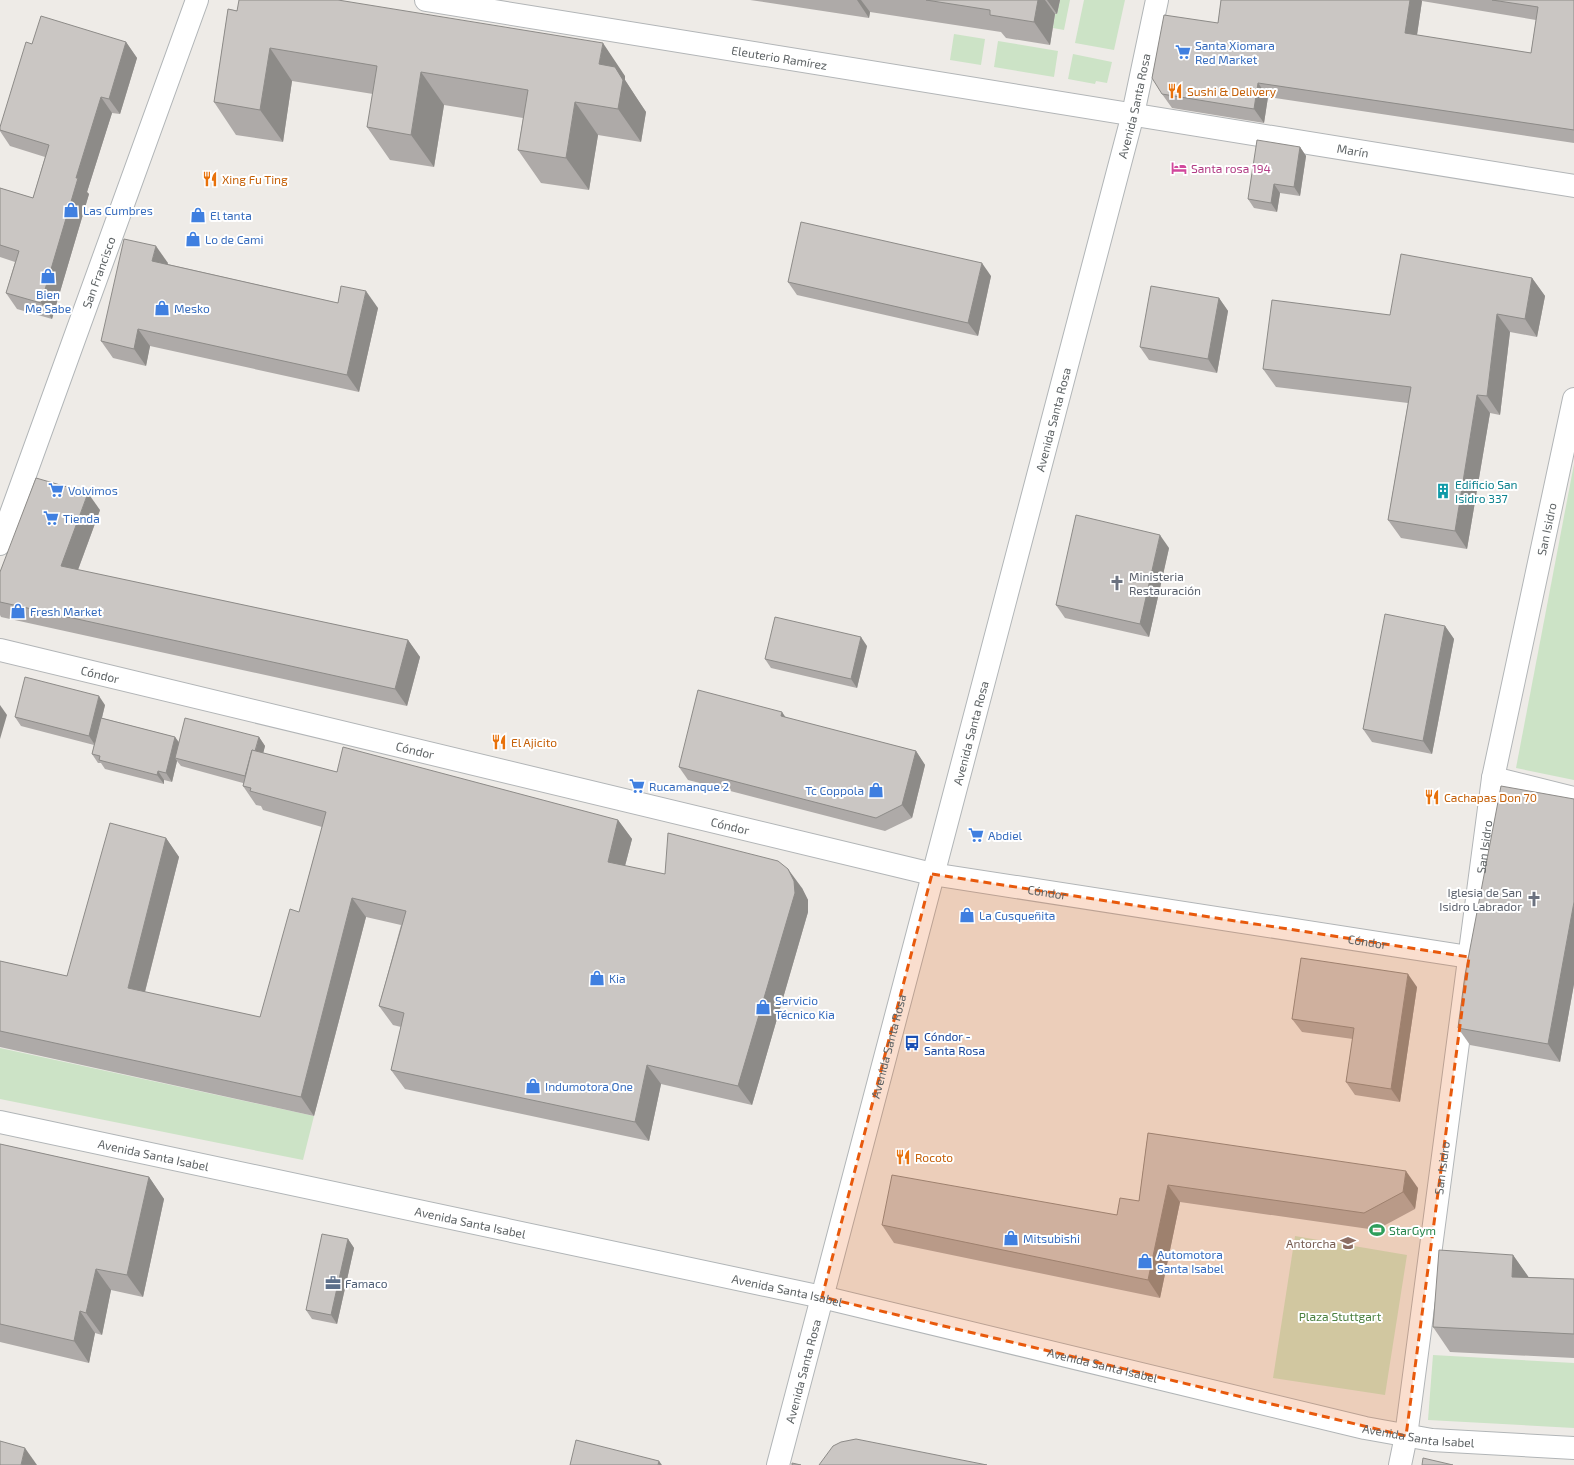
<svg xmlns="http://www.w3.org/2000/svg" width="1574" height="1465" viewBox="0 0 1574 1465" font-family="'Exo 2',sans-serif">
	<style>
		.green { fill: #cce3c6 }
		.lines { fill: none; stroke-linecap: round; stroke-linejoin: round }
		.minor-casing { stroke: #b2b5b7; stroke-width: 24 }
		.tertiary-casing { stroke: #b2b5b7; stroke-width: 24 }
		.secondary-casing { stroke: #b1b5b7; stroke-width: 24 }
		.minor { stroke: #fff; stroke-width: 22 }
		.tertiary { stroke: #fff; stroke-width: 22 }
		.secondary { stroke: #fff; stroke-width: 22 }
		.wall { fill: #aeaaa8; fill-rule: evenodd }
		.shaded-wall { fill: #8d8b88 }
		.building { fill: #cac6c3; stroke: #8d8b88 }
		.marked { fill: #e8590c; fill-opacity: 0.2; stroke: #e8590c; stroke-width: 3; stroke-dasharray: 8 5; stroke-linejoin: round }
		.labels { text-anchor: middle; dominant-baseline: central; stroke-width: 4; stroke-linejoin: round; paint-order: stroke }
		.shop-label { font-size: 12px; fill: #366cbe; stroke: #fff; text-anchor: start }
		.street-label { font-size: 12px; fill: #5e6365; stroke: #fff }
		.food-label { font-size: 12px; fill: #c56008; stroke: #fff; text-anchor: start }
		.hotel-label { font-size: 12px; fill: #b23c85; stroke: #fff; text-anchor: start }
		.culture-label { font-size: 12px; fill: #0d838f; stroke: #fff; text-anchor: start }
		.worship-label { font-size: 12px; fill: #5b616d; stroke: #fff; text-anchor: start }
		.transit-label { font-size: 12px; fill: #164399; stroke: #fff; text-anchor: start }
		.leisure-label { font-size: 12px; fill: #27864d; stroke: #fff; text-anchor: start }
		.education-label { font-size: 12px; fill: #785e54; stroke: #fff; text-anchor: end }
		.service-label { font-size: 12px; fill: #4e5e75; stroke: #fff; text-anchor: start }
		.park-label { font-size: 12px; fill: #4b8141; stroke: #fff }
	</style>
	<rect width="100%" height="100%" fill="#eeebe7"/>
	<g class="green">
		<path d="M 1060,0 L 1070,0 L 1064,30 L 1053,28 L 1055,14 L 1057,14 Z"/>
		<path d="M 1084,0 L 1125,0 L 1114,50 L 1075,43 Z"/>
		<path d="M 954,34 L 985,39 L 981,65 L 950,60 Z"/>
		<path d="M 998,41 L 1058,51 L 1054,77 L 994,67 Z"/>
		<path d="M 1073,54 L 1112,62 L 1107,83 L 1096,81 L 1095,84 L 1068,79 Z"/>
		<path d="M 1574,464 L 1574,780 L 1516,768 Z"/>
		<path d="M 0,1048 L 314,1116 L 303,1160 L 0,1099 Z"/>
		<path d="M 1295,1236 L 1407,1255 L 1385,1395 L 1273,1378 Z"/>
		<path d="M 1433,1355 L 1574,1363 L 1574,1428 L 1428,1420 Z"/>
	</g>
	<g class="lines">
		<defs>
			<g id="minor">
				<path id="s1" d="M 0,650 L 932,874 L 1469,957"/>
				<path d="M 1493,778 L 1574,798"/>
				<path id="s2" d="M 1400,1465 L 1406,1436 L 1493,778 L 1574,399"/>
			</g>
			<g id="tertiary">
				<path id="s3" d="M 426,0 L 1574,186"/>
			</g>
			<g id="secondary">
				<path id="s4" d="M 0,544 L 197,0"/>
				<path id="s5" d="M 0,1122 L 822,1297 L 1365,1428 L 1432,1440 L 1574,1448"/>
				<path id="s6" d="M 778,1465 L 1133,114 L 1157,0"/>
			</g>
		</defs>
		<use href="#minor" class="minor-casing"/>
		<use href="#tertiary" class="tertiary-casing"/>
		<use href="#secondary" class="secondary-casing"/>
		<use href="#minor" class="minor"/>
		<use href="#tertiary" class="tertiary"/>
		<use href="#secondary" class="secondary"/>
	</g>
	<g class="wall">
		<path d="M 750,0 L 1060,0 L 1057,14 L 1055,14 L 1050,45 L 1006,38 L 1001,32 L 870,12 L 869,18 Z"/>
		<path d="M 1221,0 L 1574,0 L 1574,143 L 1268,97 L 1264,123 L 1172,108 L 1162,94 L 1218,23 ZM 1422,1 L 1536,20 L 1531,53 L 1417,35 Z"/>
		<path d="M 228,9 L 625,76 L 625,80 L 638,100 L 646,112 L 641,142 L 598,135 L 589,190 L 541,183 L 518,150 L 523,118 L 444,105 L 434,167 L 390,160 L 367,127 L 373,94 L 292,81 L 283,142 L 236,135 L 214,102 Z"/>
		<path d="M 126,42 L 137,58 L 120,114 L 112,113 L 87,192 L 89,194 L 52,319 L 17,309 L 6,293 L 15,262 L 0,257 L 0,188 L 33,198 L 45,157 L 10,146 L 0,131 L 0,127 L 32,44 Z"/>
		<path d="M 1300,147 L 1306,156 L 1300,196 L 1280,193 L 1277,212 L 1254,208 L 1248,199 Z"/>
		<path d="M 168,263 L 167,264 L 338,303 L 378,308 L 359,392 L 150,346 L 146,366 L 113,358 L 101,341 Z"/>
		<path d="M 991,276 L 978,336 L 797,295 L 788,282 Z"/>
		<path d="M 1532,278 L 1545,296 L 1537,337 L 1510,332 L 1500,415 L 1490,413 L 1467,549 L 1401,538 L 1388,520 L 1408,403 L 1276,387 L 1263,369 L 1390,315 Z"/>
		<path d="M 1219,298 L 1228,311 L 1217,373 L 1149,360 L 1140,347 Z"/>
		<path d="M 100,510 L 78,570 L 408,640 L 420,657 L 407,706 L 1,617 L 0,615 L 0,572 Z"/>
		<path d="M 1169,548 L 1149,637 L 1065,618 L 1056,605 Z"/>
		<path d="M 1445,626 L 1454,639 L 1432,754 L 1372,742 L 1363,729 Z"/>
		<path d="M 867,646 L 857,688 L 771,668 L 765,659 Z"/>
		<path d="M 105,705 L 102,718 L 175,737 L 179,742 L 259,737 L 265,746 L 263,753 L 337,772 L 618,820 L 632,839 L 625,866 L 665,874 L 802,888 L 808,900 L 808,912 L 752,1105 L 661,1084 L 649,1141 L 405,1089 L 391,1070 L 401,1027 L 393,1025 L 379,1006 L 401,925 L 366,917 L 314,1116 L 0,1047 L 0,961 L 67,976 L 166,838 L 179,857 L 145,992 L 260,1017 L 299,912 L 322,827 L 263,810 L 261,806 L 256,805 L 243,786 L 243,783 L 181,766 L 177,761 L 172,782 L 164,780 L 164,784 L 105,769 L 101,763 L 98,763 L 92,754 L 94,745 L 21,726 L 15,717 Z"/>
		<path d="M 786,718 L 916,751 L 925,765 L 912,818 L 885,831 L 688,780 L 679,767 Z"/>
		<path d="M 1574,799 L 1574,984 L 1560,1062 L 1470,1045 L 1458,1028 Z"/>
		<path d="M 1417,987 L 1400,1102 L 1355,1095 L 1346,1082 L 1353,1039 L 1302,1032 L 1292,1019 Z"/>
		<path d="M 1148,1133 L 1418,1188 L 1415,1209 L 1376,1230 L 1180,1202 L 1160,1298 L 894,1243 L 882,1225 L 1117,1215 L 1139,1201 Z"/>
		<path d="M 0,1144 L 149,1177 L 164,1199 L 143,1297 L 111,1290 L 102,1335 L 95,1333 L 89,1363 L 0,1342 Z"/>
		<path d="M 348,1239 L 354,1248 L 337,1324 L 312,1319 L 306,1310 Z"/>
		<path d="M 1513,1255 L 1528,1277 L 1574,1279 L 1574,1358 L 1450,1352 L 1433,1327 Z"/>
	</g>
	<g class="shaded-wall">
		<path d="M 857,0 L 861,0 L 870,12 L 869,18 Z"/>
		<path d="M 1038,0 L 1045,0 L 1055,14 L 1050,45 L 1034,22 Z"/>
		<path d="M 1047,0 L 1060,0 L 1057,14 Z"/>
		<path d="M 1410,0 L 1421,0 L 1422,1 L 1415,48 L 1405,33 Z"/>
		<path d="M 126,42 L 137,58 L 120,114 L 109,99 Z"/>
		<path d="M 603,43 L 625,76 L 625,80 L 638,100 L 646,112 L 641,142 L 618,109 L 599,64 Z"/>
		<path d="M 270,48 L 292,81 L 283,142 L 260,110 Z"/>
		<path d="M 421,72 L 444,105 L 434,167 L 411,135 Z"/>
		<path d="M 1258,83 L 1268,97 L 1264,123 L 1254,109 Z"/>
		<path d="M 101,97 L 112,113 L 87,192 L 89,194 L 52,319 L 41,303 L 76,178 Z"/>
		<path d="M 575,102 L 598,135 L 589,190 L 566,158 Z"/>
		<path d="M 1300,147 L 1306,156 L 1300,196 L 1294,187 Z"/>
		<path d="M 1274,184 L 1280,193 L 1277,212 L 1271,203 Z"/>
		<path d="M 156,246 L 168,263 L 164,278 L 152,261 Z"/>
		<path d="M 982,263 L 991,276 L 978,336 L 968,323 Z"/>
		<path d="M 1532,278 L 1545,296 L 1537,337 L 1525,319 Z"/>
		<path d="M 366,291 L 378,308 L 359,392 L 347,375 Z"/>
		<path d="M 1219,298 L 1228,311 L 1217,373 L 1208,359 Z"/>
		<path d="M 1497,314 L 1510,332 L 1500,415 L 1487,396 Z"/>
		<path d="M 138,329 L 150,346 L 146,366 L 134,349 Z"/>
		<path d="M 1477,395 L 1490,413 L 1467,549 L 1455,531 Z"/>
		<path d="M 88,493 L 100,510 L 73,583 L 61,566 Z"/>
		<path d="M 1160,535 L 1169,548 L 1149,637 L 1140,624 Z"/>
		<path d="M 1445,626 L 1454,639 L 1432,754 L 1423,741 Z"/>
		<path d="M 861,637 L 867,646 L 857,688 L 851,679 Z"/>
		<path d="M 408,640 L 420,657 L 407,706 L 395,689 Z"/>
		<path d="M 99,696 L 105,705 L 95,745 L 89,736 Z"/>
		<path d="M 0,705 L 7,715 L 0,739 Z"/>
		<path d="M 782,712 L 791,725 L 781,716 Z"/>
		<path d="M 175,737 L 181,746 L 175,758 L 177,761 L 172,782 L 166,773 Z"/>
		<path d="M 259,737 L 265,746 L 255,786 L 249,778 Z"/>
		<path d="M 916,751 L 925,765 L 912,818 L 902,805 Z"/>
		<path d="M 158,771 L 164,780 L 164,784 L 157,775 Z"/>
		<path d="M 618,820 L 632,839 L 621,881 L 608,862 Z"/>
		<path d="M 166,838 L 179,857 L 141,1007 L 128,988 Z"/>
		<path d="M 788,869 L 802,888 L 808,900 L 808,912 L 752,1105 L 738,1086 Z"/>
		<path d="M 352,898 L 366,917 L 314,1116 L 301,1097 Z"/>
		<path d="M 1574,902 L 1574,984 L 1560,1062 L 1548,1044 Z"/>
		<path d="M 1408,974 L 1417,987 L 1400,1102 L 1391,1089 Z"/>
		<path d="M 647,1065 L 661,1084 L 649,1141 L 635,1122 Z"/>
		<path d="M 1406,1171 L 1418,1188 L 1415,1209 L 1403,1192 Z"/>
		<path d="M 149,1177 L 164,1199 L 143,1297 L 127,1275 Z"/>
		<path d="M 1168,1185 L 1180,1202 L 1160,1298 L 1148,1280 Z"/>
		<path d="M 348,1239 L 354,1248 L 337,1324 L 331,1315 Z"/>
		<path d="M 1513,1255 L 1530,1279 L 1512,1277 Z"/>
		<path d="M 96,1269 L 111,1290 L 102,1335 L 86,1313 Z"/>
		<path d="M 80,1311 L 95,1333 L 89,1363 L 74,1341 Z"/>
		<path d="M 25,1448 L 37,1465 L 21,1465 Z"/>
		<path d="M 659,1461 L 662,1465 L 658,1465 Z"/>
	</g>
	<g class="building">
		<path d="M 239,0 L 338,0 L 603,43 L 599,64 L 615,67 L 623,80 L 618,109 L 575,102 L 566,158 L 518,150 L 528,90 L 421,72 L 411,135 L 367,127 L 377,66 L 270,48 L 260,110 L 214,102 L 228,9 L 237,11 Z"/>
		<path d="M 926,0 L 1038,0 L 1034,22 L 990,15 L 990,10 Z"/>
		<path d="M 1221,0 L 1410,0 L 1405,33 L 1531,53 L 1538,7 L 1492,0 L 1574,0 L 1574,130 L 1258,83 L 1254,109 L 1162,94 L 1152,78 L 1164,15 L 1218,23 Z"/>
		<path d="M 41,16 L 126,42 L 109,99 L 101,97 L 76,178 L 78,178 L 41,303 L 6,293 L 19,251 L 0,245 L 0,188 L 33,198 L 49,145 L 0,130 L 0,127 L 26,42 L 32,44 Z"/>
		<path d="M 1257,140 L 1300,147 L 1294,187 L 1274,184 L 1271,203 L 1248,199 Z"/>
		<path d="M 801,222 L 982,263 L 968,323 L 788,282 Z"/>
		<path d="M 124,239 L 156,246 L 152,261 L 338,303 L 341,286 L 366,291 L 347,375 L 138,329 L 134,349 L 101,341 Z"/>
		<path d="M 1401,254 L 1532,278 L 1525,319 L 1497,314 L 1487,396 L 1477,395 L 1455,531 L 1388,520 L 1411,387 L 1263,369 L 1272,300 L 1390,315 Z"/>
		<path d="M 1151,286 L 1219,298 L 1208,359 L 1140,347 Z"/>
		<path d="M 36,478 L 88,493 L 61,566 L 408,640 L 395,689 L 0,602 L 0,572 Z"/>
		<path d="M 1076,515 L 1160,535 L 1140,624 L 1056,605 Z"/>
		<path d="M 1385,614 L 1445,626 L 1423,741 L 1363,729 Z"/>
		<path d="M 775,617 L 861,637 L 851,679 L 765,659 Z"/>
		<path d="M 25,677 L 99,696 L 89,736 L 15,717 Z"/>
		<path d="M 698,690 L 782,712 L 781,716 L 916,751 L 902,805 L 876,818 L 679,767 Z"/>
		<path d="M 101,718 L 175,737 L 166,773 L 158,771 L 157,775 L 99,760 L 100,756 L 92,754 Z"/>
		<path d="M 185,718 L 259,737 L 255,751 L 252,750 L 245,776 L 175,758 Z"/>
		<path d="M 343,747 L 618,820 L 608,862 L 665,874 L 668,833 L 778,861 L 788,869 L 794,881 L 795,893 L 738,1086 L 647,1065 L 635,1122 L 391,1070 L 404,1013 L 379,1006 L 406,911 L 352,898 L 301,1097 L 0,1031 L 0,961 L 67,976 L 110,823 L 166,838 L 128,988 L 260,1017 L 290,909 L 299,912 L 326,812 L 250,791 L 251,788 L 243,786 L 252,750 L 337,772 Z"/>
		<path d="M 1501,786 L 1574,799 L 1574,902 L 1548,1044 L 1458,1028 L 1465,975 Z"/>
		<path d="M 1301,958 L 1408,974 L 1391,1089 L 1346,1082 L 1354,1028 L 1292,1019 Z"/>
		<path d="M 1148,1133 L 1406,1171 L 1403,1192 L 1364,1213 L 1168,1185 L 1148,1280 L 882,1225 L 892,1175 L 1117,1215 L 1120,1198 L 1139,1201 Z"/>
		<path d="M 0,1144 L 149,1177 L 127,1275 L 96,1269 L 86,1313 L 80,1311 L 74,1341 L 0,1324 Z"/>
		<path d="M 322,1234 L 348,1239 L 331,1315 L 306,1310 Z"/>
		<path d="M 1439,1250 L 1513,1255 L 1512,1277 L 1574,1279 L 1574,1334 L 1433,1327 Z"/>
		<path d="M 856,1439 L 987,1465 L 819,1465 L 833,1446 L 841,1442 Z"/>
		<path d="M 576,1440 L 659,1461 L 658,1465 L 570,1465 Z"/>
		<path d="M 0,1441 L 25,1448 L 21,1465 L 0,1465 Z"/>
		<path d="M 1423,1458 L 1453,1465 L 1422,1465 Z"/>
		<path d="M 792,1463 L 801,1465 L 792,1465 Z"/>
	</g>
	<path class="marked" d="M 932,874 L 1469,957 L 1406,1436 L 822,1297 Z"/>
	<defs>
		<symbol id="supermarket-bare" viewBox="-9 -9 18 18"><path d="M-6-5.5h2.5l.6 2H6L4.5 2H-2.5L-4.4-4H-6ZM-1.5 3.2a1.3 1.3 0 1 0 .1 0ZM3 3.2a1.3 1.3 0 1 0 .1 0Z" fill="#3f7fe0" stroke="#fff" stroke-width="2.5" paint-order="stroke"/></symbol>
		<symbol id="restaurant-bare" viewBox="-9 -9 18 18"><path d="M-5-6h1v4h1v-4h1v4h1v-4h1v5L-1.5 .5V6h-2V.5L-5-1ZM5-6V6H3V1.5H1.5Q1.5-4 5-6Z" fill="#e8710a" stroke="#fff" stroke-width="2.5" paint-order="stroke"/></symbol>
		<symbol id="hotel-bare" viewBox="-9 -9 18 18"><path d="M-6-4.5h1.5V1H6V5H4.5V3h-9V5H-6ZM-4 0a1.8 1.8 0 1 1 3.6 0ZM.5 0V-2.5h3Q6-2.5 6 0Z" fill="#d1479c" stroke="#fff" stroke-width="2.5" paint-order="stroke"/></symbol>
		<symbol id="shop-bare" viewBox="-9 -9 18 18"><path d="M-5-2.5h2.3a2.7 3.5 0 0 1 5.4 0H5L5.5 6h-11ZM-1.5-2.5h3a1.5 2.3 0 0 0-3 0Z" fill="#3f7fe0" stroke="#fff" stroke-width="2.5" paint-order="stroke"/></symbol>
		<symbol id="building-bare" viewBox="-9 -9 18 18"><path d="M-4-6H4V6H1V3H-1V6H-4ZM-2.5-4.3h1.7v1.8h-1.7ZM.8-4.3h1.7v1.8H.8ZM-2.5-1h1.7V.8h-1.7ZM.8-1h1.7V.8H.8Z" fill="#0f9aa8" stroke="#fff" stroke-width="2.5" paint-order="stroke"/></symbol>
		<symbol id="church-bare" viewBox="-9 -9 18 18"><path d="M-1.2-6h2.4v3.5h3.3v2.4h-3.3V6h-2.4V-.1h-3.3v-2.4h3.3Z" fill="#6b7280" stroke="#fff" stroke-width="2.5" paint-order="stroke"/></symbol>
		<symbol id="bus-bare" viewBox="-9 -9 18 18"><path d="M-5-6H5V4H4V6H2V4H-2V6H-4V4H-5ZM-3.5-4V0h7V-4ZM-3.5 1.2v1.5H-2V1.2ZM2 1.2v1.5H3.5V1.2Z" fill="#1a4fb4" stroke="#fff" stroke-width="2.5" paint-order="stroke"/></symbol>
		<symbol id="stadium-bare" viewBox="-9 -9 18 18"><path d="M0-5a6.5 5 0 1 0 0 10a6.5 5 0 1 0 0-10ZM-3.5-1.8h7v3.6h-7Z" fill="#2e9e5b" stroke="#fff" stroke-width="2.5" paint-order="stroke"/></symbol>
		<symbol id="school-bare" viewBox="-9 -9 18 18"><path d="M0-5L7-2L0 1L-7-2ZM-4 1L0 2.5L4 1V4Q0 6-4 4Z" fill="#8d6e63" stroke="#fff" stroke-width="2.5" paint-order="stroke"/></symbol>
		<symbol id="office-bare" viewBox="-9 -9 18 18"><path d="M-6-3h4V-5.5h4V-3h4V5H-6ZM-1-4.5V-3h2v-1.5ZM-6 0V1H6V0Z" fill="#5c6f8a" stroke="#fff" stroke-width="2.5" paint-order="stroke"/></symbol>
	</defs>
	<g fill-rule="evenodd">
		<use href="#supermarket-bare" x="1172" y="41" width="22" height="22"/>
		<use href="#restaurant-bare" x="1164" y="80" width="22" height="22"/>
		<use href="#hotel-bare" x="1168" y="157" width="22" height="22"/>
		<use href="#restaurant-bare" x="199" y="168" width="22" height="22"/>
		<use href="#shop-bare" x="60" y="199" width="22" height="22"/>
		<use href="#shop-bare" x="187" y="204" width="22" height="22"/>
		<use href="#shop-bare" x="182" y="228" width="22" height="22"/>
		<use href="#shop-bare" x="37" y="265" width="22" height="22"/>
		<use href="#shop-bare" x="151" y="297" width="22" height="22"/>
		<use href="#supermarket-bare" x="45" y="479" width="22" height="22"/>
		<use href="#building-bare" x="1432" y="480" width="22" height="22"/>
		<use href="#supermarket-bare" x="40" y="507" width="22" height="22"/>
		<use href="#church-bare" x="1106" y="572" width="22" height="22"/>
		<use href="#shop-bare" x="7" y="600" width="22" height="22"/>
		<use href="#restaurant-bare" x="488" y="731" width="22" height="22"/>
		<use href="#supermarket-bare" x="626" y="775" width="22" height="22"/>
		<use href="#shop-bare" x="865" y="779" width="22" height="22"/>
		<use href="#restaurant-bare" x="1421" y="786" width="22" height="22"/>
		<use href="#supermarket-bare" x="965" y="824" width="22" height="22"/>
		<use href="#church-bare" x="1523" y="888" width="22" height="22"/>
		<use href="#shop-bare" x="956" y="904" width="22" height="22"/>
		<use href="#shop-bare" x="586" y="967" width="22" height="22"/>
		<use href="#shop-bare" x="752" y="996" width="22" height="22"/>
		<use href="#bus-bare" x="901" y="1032" width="22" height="22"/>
		<use href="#shop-bare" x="522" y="1075" width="22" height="22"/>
		<use href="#restaurant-bare" x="892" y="1146" width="22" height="22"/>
		<use href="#stadium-bare" x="1366" y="1219" width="22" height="22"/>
		<use href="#shop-bare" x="1000" y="1227" width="22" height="22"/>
		<use href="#school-bare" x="1337" y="1232" width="22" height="22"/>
		<use href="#shop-bare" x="1134" y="1250" width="22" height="22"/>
		<use href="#office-bare" x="322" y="1272" width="22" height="22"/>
	</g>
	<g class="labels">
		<g class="shop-label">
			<text x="1195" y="45">Santa Xiomara<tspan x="1195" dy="14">Red Market</tspan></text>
			<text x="83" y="210">Las Cumbres</text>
			<text x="210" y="215">El tanta</text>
			<text x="205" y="239">Lo de Cami</text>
			<text x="48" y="294" text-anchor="middle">Bien<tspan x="48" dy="14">Me Sabe</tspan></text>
			<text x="174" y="308">Mesko</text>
			<text x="68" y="490">Volvimos</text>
			<text x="63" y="518">Tienda</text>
			<text x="30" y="611">Fresh Market</text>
			<text x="649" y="786">Rucamanque 2</text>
			<text x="864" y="790" text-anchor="end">Tc Coppola</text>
			<text x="988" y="835">Abdiel</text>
			<text x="979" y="915">La Cusqueñita</text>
			<text x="609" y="978">Kia</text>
			<text x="775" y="1000">Servicio<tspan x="775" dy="14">Técnico Kia</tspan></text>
			<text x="545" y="1086">Indumotora One</text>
			<text x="1023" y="1238">Mitsubishi</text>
			<text x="1157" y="1254">Automotora<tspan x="1157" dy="14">Santa Isabel</tspan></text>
		</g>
		<g class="street-label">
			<text stroke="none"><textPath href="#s3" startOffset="358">Eleuterio Ramírez</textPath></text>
			<text stroke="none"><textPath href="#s6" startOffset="1405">Avenida Santa Rosa</textPath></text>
			<text stroke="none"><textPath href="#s3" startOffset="939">Marín</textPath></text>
			<text stroke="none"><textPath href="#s4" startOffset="289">San Francisco</textPath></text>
			<text stroke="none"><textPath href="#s6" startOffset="1081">Avenida Santa Rosa</textPath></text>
			<text stroke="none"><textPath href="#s2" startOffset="948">San Isidro</textPath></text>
			<text stroke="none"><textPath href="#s1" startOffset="103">Cóndor</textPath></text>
			<text stroke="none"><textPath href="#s6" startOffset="757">Avenida Santa Rosa</textPath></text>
			<text stroke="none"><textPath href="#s1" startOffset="427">Cóndor</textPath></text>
			<text stroke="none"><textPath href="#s1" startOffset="751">Cóndor</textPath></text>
			<text stroke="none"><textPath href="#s2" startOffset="624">San Isidro</textPath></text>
			<text stroke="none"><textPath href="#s1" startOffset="1075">Cóndor</textPath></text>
			<text stroke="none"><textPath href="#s1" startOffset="1399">Cóndor</textPath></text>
			<text stroke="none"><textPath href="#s6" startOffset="433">Avenida Santa Rosa</textPath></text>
			<text stroke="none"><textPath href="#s5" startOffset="157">Avenida Santa Isabel</textPath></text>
			<text stroke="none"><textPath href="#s2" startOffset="300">San Isidro</textPath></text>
			<text stroke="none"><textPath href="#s5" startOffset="481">Avenida Santa Isabel</textPath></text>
			<text stroke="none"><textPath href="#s5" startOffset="805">Avenida Santa Isabel</textPath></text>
			<text stroke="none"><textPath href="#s5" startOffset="1129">Avenida Santa Isabel</textPath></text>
			<text stroke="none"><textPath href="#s6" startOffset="97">Avenida Santa Rosa</textPath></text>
			<text stroke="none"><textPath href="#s5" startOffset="1453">Avenida Santa Isabel</textPath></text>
		</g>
		<g class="food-label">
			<text x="1187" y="91">Sushi &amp; Delivery</text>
			<text x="222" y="179">Xing Fu Ting</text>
			<text x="511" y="742">El Ajicito</text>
			<text x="1444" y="797">Cachapas Don 70</text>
			<text x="915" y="1157">Rocoto</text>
		</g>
		<g class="hotel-label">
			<text x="1191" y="168">Santa rosa 194</text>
		</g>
		<g class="culture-label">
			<text x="1455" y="484">Edificio San<tspan x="1455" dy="14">Isidro 337</tspan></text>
		</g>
		<g class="worship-label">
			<text x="1129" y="576">Ministeria<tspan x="1129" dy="14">Restauración</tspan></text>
			<text x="1522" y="892" text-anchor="end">Iglesia de San<tspan x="1522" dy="14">Isidro Labrador</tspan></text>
		</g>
		<g class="transit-label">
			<text x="924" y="1036">Cóndor -<tspan x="924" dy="14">Santa Rosa</tspan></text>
		</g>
		<g class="leisure-label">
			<text x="1389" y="1230">StarGym</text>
		</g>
		<g class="education-label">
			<text x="1336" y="1243">Antorcha</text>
		</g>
		<g class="service-label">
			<text x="345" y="1283">Famaco</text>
		</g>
		<g class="park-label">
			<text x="1340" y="1316">Plaza Stuttgart</text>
		</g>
	</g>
</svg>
